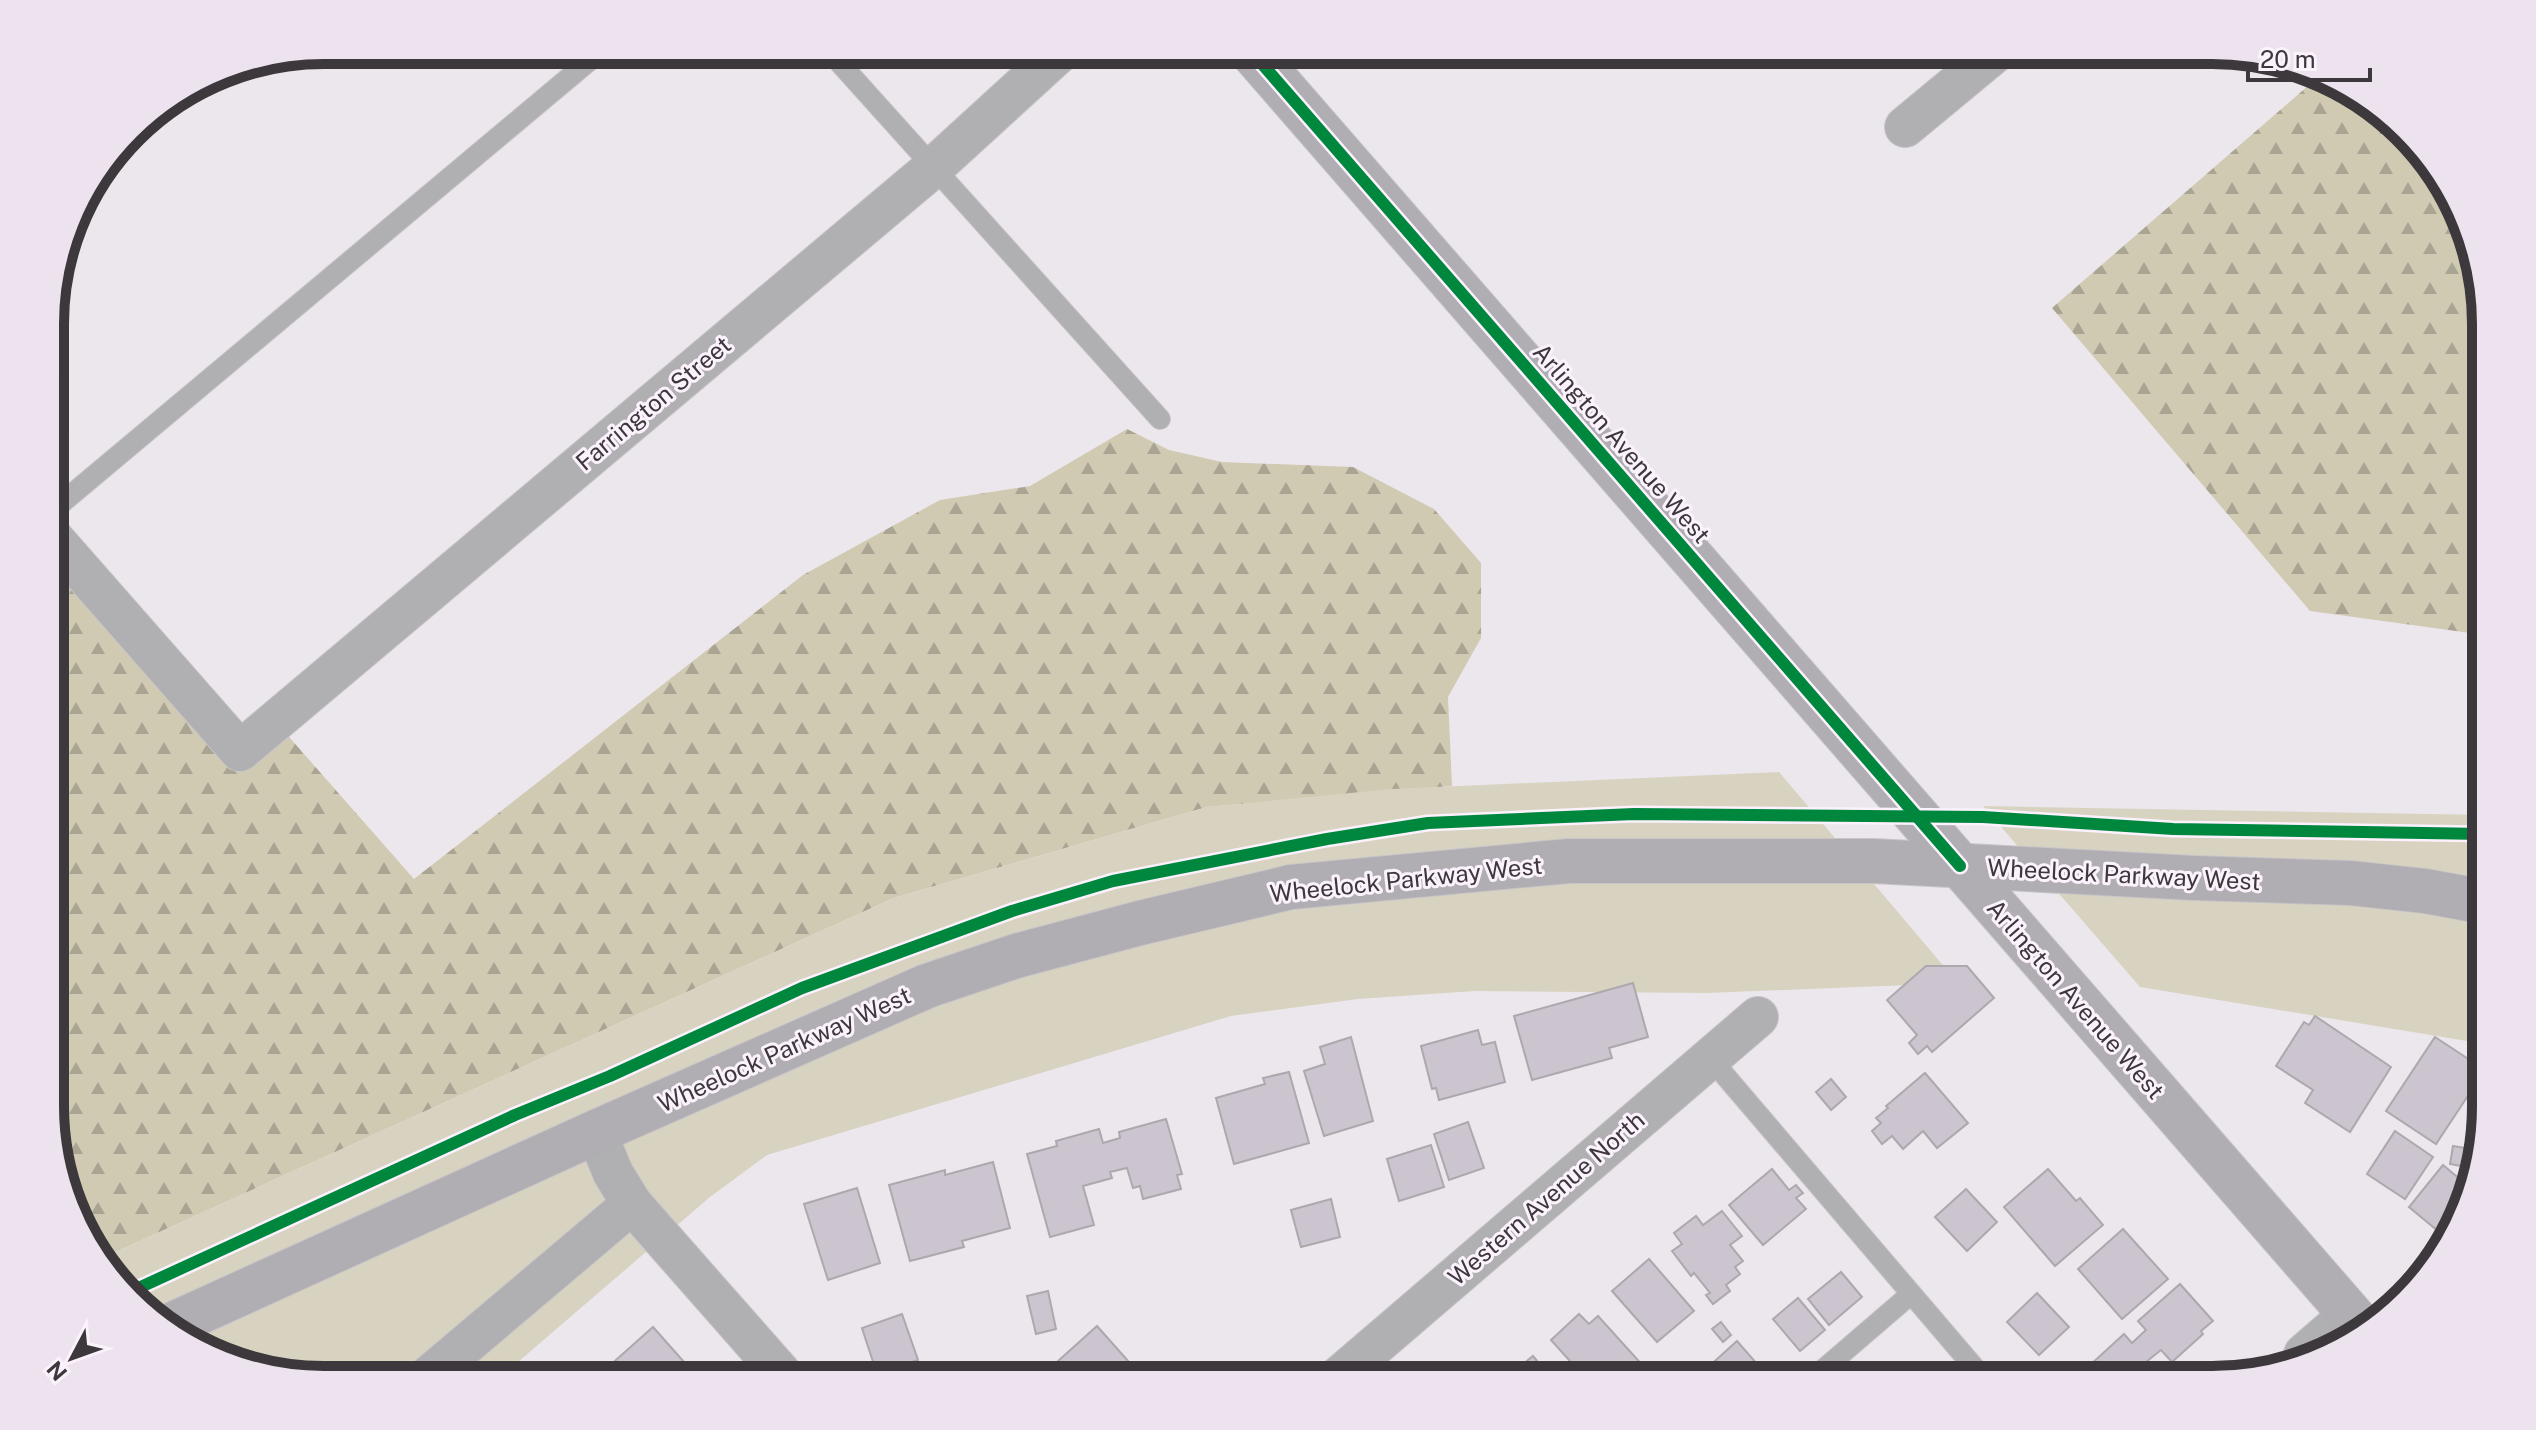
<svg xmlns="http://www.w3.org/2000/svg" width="2536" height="1430" viewBox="0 0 2536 1430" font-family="'Public Sans',sans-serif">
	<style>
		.forest { fill: url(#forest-firs) }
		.park { fill: #d8d3c0 }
		.building { fill: #ccc4ce; stroke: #aca8ad; stroke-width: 2 }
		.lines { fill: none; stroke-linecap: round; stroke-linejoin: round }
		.lane-casing { stroke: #c8c5c9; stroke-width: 22 }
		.street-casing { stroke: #c8c5c9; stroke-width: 42 }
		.secondary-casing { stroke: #c8c5c9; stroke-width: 46 }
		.lane { stroke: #b0afb1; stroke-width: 20 }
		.street { stroke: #b0afb1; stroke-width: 40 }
		.secondary { stroke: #b0aeb2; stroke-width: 44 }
		.cycleway-casing { stroke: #fcf2fd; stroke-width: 17 }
		.cycleway { stroke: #00873e; stroke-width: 12 }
		.labels { text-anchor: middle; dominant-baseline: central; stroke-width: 6; stroke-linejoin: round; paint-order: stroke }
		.street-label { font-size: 24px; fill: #3c383c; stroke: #fcf2fd }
		.rim { fill: none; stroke: #3c383c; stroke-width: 10 }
	</style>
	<defs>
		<pattern id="forest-firs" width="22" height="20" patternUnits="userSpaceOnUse" patternTransform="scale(2)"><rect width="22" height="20" fill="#d0cab3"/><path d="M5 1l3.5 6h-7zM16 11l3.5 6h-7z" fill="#aaa593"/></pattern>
	</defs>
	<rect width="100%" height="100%" fill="#ece7ed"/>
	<g class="forest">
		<path d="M 2317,78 L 2348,87 L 2440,172 L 2485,306 L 2485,635 L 2310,611 L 2052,308 Z"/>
		<path d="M 1127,429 L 1169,450 L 1222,462 L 1353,467 L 1434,509 L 1481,563 L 1481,638 L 1448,697 L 1452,786 L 1207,807 L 894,898 L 98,1260 L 97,1258 L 52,1141 L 52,537 L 239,751 L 275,721 L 414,879 L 803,575 L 940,500 L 1030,486 Z"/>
	</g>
	<g class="park">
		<path d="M 1779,772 L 1958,983 L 1707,993 L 1475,991 L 1358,999 L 1231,1016 L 767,1155 L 710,1197 L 497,1380 L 324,1380 L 188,1343 L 98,1260 L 894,898 L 1207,807 L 1392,789 Z"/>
		<path d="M 1983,806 L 2485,815 L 2485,1044 L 2140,987 Z"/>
	</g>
	<g class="building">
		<path d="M 1926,966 L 1967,966 L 1994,998 L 1932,1052 L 1927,1046 L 1918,1054 L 1909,1043 L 1917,1035 L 1887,1000 Z"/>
		<path d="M 1633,983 L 1648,1037 L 1609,1048 L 1612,1058 L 1532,1080 L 1514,1016 Z"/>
		<path d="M 2315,1016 L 2391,1067 L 2350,1132 L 2305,1103 L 2313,1090 L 2276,1066 L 2304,1022 L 2309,1025 Z"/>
		<path d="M 1478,1030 L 1482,1045 L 1495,1042 L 1505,1082 L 1439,1100 L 1436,1088 L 1432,1089 L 1421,1046 Z"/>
		<path d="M 1351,1037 L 1373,1121 L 1324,1136 L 1304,1071 L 1325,1064 L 1320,1047 Z"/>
		<path d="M 2435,1037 L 2485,1070 L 2436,1144 L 2386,1111 Z"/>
		<path d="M 1289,1072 L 1309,1143 L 1234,1164 L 1216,1098 L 1265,1084 L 1263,1078 Z"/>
		<path d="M 1925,1073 L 1968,1123 L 1937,1148 L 1923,1131 L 1903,1149 L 1892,1136 L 1882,1144 L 1872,1131 L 1881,1123 L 1876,1118 L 1888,1108 L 1886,1106 Z"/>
		<path d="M 1831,1079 L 1846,1097 L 1831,1110 L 1816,1092 Z"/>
		<path d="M 1166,1119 L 1182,1174 L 1177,1175 L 1181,1189 L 1143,1199 L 1140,1186 L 1133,1188 L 1127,1168 L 1110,1172 L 1112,1178 L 1083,1186 L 1094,1225 L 1050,1237 L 1027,1154 L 1057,1146 L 1056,1141 L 1099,1129 L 1103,1143 L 1120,1138 L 1119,1132 Z"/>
		<path d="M 1468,1122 L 1484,1168 L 1449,1180 L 1434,1134 Z"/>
		<path d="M 2395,1131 L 2433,1157 L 2405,1199 L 2367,1174 Z"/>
		<path d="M 1431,1145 L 1444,1187 L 1399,1201 L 1387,1159 Z"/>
		<path d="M 2453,1146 L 2477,1150 L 2472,1168 L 2450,1164 Z"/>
		<path d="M 993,1162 L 1010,1228 L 962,1241 L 964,1247 L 910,1261 L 889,1185 L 945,1170 L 945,1175 Z"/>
		<path d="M 2443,1165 L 2467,1185 L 2450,1241 L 2409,1207 Z"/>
		<path d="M 1772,1169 L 1789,1190 L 1796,1185 L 1803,1193 L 1796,1198 L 1806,1209 L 1763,1245 L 1729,1205 Z"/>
		<path d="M 2048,1169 L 2076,1201 L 2080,1198 L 2103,1225 L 2055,1266 L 2004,1207 Z"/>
		<path d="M 857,1188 L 880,1263 L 828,1280 L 804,1204 Z"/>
		<path d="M 1966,1189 L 1997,1222 L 1967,1251 L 1935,1217 Z"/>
		<path d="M 1331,1199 L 1340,1237 L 1301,1247 L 1291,1210 Z"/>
		<path d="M 1722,1211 L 1742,1236 L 1730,1245 L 1743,1261 L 1735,1267 L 1740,1274 L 1726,1285 L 1730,1291 L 1713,1304 L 1706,1295 L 1710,1293 L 1694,1273 L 1691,1276 L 1672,1251 L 1682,1244 L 1674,1233 L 1696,1216 L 1703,1225 Z"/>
		<path d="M 2123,1229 L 2168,1279 L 2122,1319 L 2078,1269 Z"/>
		<path d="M 1649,1259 L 1694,1311 L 1657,1342 L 1612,1291 Z"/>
		<path d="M 1841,1272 L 1862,1297 L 1829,1325 L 1808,1299 Z"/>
		<path d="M 2180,1284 L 2213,1321 L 2201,1331 L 2203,1334 L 2172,1362 L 2161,1350 L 2146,1362 L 2150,1366 L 2135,1379 L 2101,1379 L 2089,1366 L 2124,1334 L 2132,1343 L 2146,1330 L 2138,1321 Z"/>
		<path d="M 1048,1291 L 1056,1329 L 1036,1334 L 1027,1296 Z"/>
		<path d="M 2037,1293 L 2069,1327 L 2039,1355 L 2007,1322 Z"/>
		<path d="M 1798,1298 L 1825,1330 L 1800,1351 L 1773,1319 Z"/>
		<path d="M 902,1314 L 918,1360 L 877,1374 L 862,1328 Z"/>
		<path d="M 1579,1314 L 1589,1324 L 1598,1316 L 1645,1368 L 1632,1380 L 1587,1380 L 1551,1340 Z"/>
		<path d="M 1721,1322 L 1731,1335 L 1723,1342 L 1712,1329 Z"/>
		<path d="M 1097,1326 L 1145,1380 L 1037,1380 Z"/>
		<path d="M 653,1327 L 700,1380 L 619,1380 L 608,1367 Z"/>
		<path d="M 1737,1341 L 1771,1380 L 1694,1380 Z"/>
		<path d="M 1533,1356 L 1553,1380 L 1507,1380 L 1506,1378 Z"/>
	</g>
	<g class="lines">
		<defs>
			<g id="lane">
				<path d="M 828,50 L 1160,419"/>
				<path d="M 52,511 L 602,50"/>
				<path d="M 1710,1058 L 1985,1380"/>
				<path d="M 1811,1380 L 1911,1294"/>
			</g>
			<g id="street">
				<path d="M 1905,127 L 1998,50"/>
				<path d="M 52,537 L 240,751 L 935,166 L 1062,50"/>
				<path d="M 596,1132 L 613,1173 L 632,1204 L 787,1380"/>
				<path d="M 2304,1354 L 2350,1314"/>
				<path d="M 424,1380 L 632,1204"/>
				<path d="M 1335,1380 L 1758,1017"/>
			</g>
			<g id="secondary">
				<path d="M 1250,50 L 2366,1332"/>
				<path d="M 169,1326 L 596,1132 L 927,986 L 1016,956 L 1140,923 L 1291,887 L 1569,861 L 1874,861 L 2194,878 L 2350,883 L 2425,891 L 2485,902"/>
			</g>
		</defs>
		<use href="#lane" class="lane-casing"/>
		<use href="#street" class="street-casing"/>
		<use href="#secondary" class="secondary-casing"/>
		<use href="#lane" class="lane"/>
		<use href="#street" class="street"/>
		<use href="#secondary" class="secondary"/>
		<defs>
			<g id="cycleway">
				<path d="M 1250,50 L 1960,866"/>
				<path d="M 132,1291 L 515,1115 L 610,1076 L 802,988 L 1012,911 L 1113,881 L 1327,839 L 1428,823 L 1634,814 L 1983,817 L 2173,829 L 2485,834"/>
			</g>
		</defs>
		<use href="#cycleway" class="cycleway-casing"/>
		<use href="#cycleway" class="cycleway"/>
	</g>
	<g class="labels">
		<g class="street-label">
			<text transform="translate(653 403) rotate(-40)">Farrington Street</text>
			<text transform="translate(1622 443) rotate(49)">Arlington Avenue West</text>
			<text transform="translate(2124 874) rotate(3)">Wheelock Parkway West</text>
			<text transform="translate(1406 879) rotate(-6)">Wheelock Parkway West</text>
			<text transform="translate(2076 999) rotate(49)">Arlington Avenue West</text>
			<text transform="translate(784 1049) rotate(-24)">Wheelock Parkway West</text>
			<text transform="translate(1546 1198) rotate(-41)">Western Avenue North</text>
		</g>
	</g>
	<path d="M0 0H2536V1430H0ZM324 64H2212A260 260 0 0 1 2472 324V1106A260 260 0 0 1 2212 1366H324A260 260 0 0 1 64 1106V324A260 260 0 0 1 324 64Z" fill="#ede3ee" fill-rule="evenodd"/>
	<path class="rim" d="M324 64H2212A260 260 0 0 1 2472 324V1106A260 260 0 0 1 2212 1366H324A260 260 0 0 1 64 1106V324A260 260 0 0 1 324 64Z"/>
	<g transform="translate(72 1358) rotate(229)" stroke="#fcf2fd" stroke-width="6" paint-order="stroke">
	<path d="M0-6L14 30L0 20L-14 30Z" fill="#3c383c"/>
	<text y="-12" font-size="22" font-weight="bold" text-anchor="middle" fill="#3c383c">N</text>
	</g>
	<path d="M2248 68v12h122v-12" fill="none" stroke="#3c383c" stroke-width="4"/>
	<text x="2260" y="68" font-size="24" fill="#3c383c" stroke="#fcf2fd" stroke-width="6" paint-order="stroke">20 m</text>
</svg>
